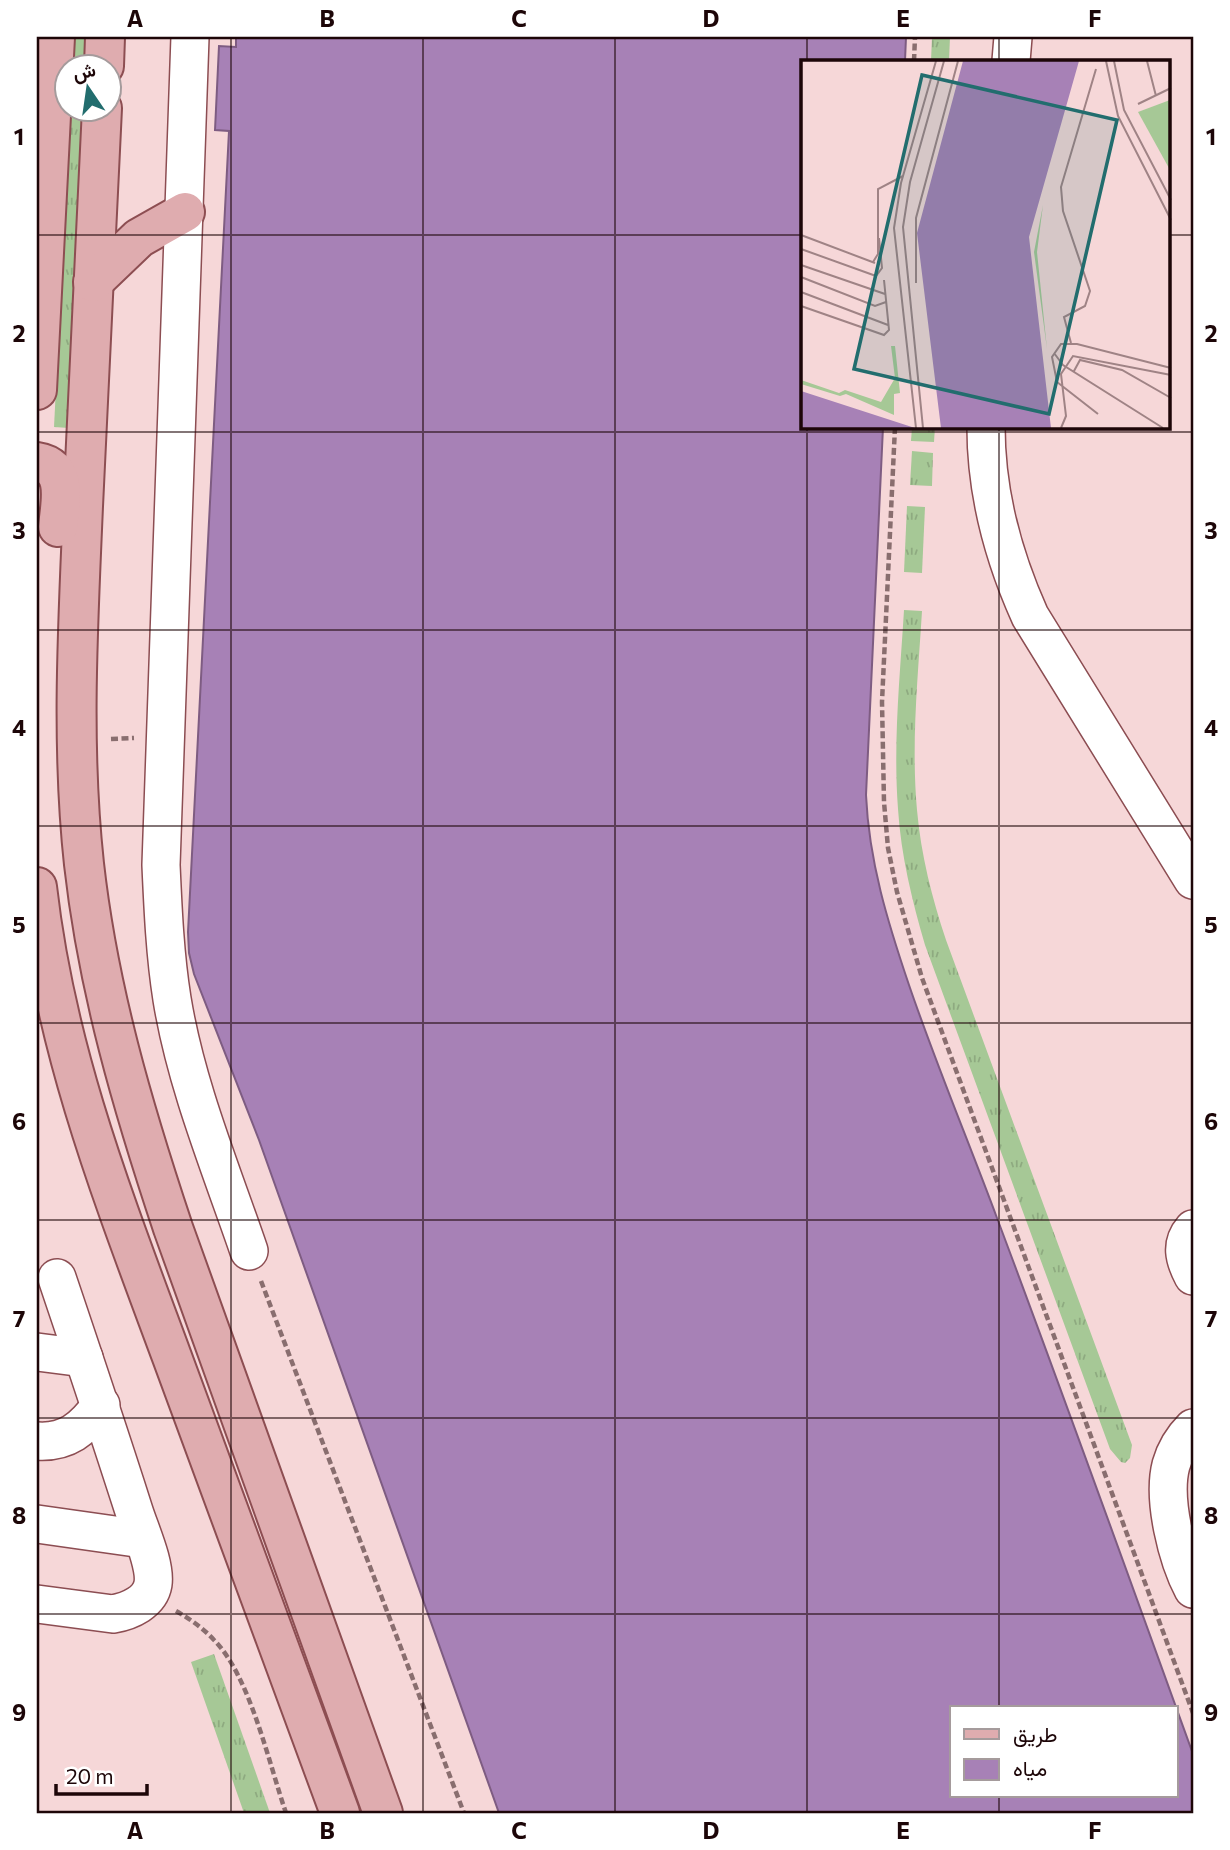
<svg xmlns="http://www.w3.org/2000/svg" width="1230" height="1850" viewBox="0 0 1230 1850" font-family="Commissioner,Vazirmatn,sans-serif">
	<style>
		.grass { fill: url(#grass-tufts) }
		.water { fill: #a781b6; stroke: #7e5c82; stroke-width: 2; fill-rule: evenodd }
		.lines { fill: none; stroke-linecap: round; stroke-linejoin: round }
		.minor-casing { stroke: #8c4d52; stroke-width: 40 }
		.major-casing { stroke: #8d4e52; stroke-width: 42 }
		.path { stroke: #896e6f; stroke-width: 4.5; stroke-dasharray: 7 3.5; stroke-linecap: butt }
		.minor { stroke: #fff; stroke-width: 37 }
		.major { stroke: #dfacaf; stroke-width: 38 }
		.grid { fill: none; stroke: #1d0608; stroke-width: 2; stroke-opacity: 0.55 }
		.inset-road { fill: none; stroke: #9f8385; stroke-width: 2 }
		.view { fill: #226d6e; fill-opacity: 0.15; stroke: #226d6e; stroke-width: 3.5 }
		.inset-edge { fill: none; stroke: #1d0608; stroke-width: 3.5 }
		.neatline { fill: none; stroke: #1d0608; stroke-width: 2.5 }
		.grid-label { font-size: 23px; text-anchor: middle; font-weight: bold; fill: #1d0608 }
	</style>
	<defs>
		<pattern id="grass-tufts" width="24" height="20" patternUnits="userSpaceOnUse" patternTransform="scale(1.75)"><rect width="24" height="20" fill="#a6c896"/><path d="M3 7l-1-3M5 7V3M7 7l1-3M15 17l-1-3M17 17v-4M19 17l1-3" fill="none" stroke="#8eaa80"/></pattern>
	</defs>
	<rect width="100%" height="100%" fill="#f6d7d8"/>
	<g class="grass">
		<path d="M 73,37 L 89,37 L 87,66 L 72,66 Z"/>
		<path d="M 932,37 L 950,37 L 949,61 L 931,61 Z"/>
		<path d="M 70,109 L 85,109 L 69,428 L 54,427 Z"/>
		<path d="M 912,427 L 935,427 L 934,442 L 911,441 Z"/>
		<path d="M 912,451 L 933,453 L 932,486 L 910,485 Z"/>
		<path d="M 907,506 L 925,507 L 922,573 L 904,572 Z"/>
		<path d="M 904,610 L 922,611 C 918,677 911,744 917,810 C 921,855 932,898 946,940 L 1132,1445 L 1130,1458 L 1125,1463 L 1121,1462 L 1110,1449 L 925,945 C 912,900 901,856 898,809 C 893,743 900,676 904,610 Z"/>
		<path d="M 214,1654 L 270,1813 L 244,1813 L 191,1662 Z"/>
	</g>
	<path class="water" d="M 236,37 L 906,37 L 905,61 L 803,61 L 803,427 L 883,427 L 866,795 C 869,862 888,923 909,985 C 936,1064 968,1140 997,1218 C 1064,1396 1128,1575 1193,1754 L 1193,1813 L 499,1813 L 259,1140 L 194,974 L 189,953 L 188,932 L 229,131 L 215,130 L 219,46 L 236,47 ZM 952,1708 L 1176,1708 L 1176,1796 L 952,1796 Z"/>
	<g class="lines">
		<defs>
			<g id="minor">
				<path d="M 190,37 L 161,865 C 163,910 165,955 172,999 C 186,1085 221,1169 249,1251"/>
				<path d="M 1011,61 L 1013,37"/>
				<path d="M 986,427 C 986,494 1003,556 1030,616 L 1193,880"/>
				<path d="M 1193,1229 C 1180,1244 1184,1259 1193,1276"/>
				<path d="M 37,1352 L 84,1358"/>
				<path d="M 1193,1428 C 1183,1438 1175,1451 1171,1465 C 1162,1499 1177,1559 1193,1589"/>
				<path d="M 37,1441 C 67,1443 83,1429 101,1405"/>
				<path d="M 37,1524 L 143,1539"/>
				<path d="M 37,1604 L 113,1614 C 130,1611 150,1602 153,1584 C 156,1565 140,1530 134,1511 C 109,1433 83,1355 57,1278"/>
			</g>
			<g id="major">
				<path d="M 104,66 L 105,37"/>
				<path d="M 102,108 C 95,241 89,374 83,506 C 78,625 71,745 84,864 C 98,989 133,1108 173,1228 L 383,1813"/>
				<path d="M 93,282 L 139,238 L 185,212"/>
				<path d="M 37,390 L 55,37"/>
				<path d="M 37,462 C 70,467 60,504 58,527"/>
				<path d="M 37,887 C 56,1054 114,1200 172,1357 C 228,1509 284,1661 340,1813"/>
			</g>
		</defs>
		<use href="#minor" class="minor-casing"/>
		<use href="#major" class="major-casing"/>
		<g class="path">
			<path d="M 914,61 L 915,37"/>
			<path d="M 895,427 L 882,702 L 884,802 L 888,848 L 897,892 L 922,978 L 1193,1713"/>
			<path d="M 111,739 L 134,738"/>
			<path d="M 261,1281 L 464,1813"/>
			<path d="M 176,1611 C 190,1619 203,1628 214,1640 C 250,1676 269,1764 286,1813"/>
		</g>
		<use href="#minor" class="minor"/>
		<use href="#major" class="major"/>
	</g>
	<path class="grid" d="M 231,37 L 231,1813M 423,37 L 423,1813M 615,37 L 615,1813M 807,37 L 807,61M 999,37 L 999,61M 37,235 L 803,235M 1169,235 L 1193,235M 807,427 L 807,1813M 999,427 L 999,1708M 37,432 L 1193,432M 37,630 L 1193,630M 37,826 L 1193,826M 37,1023 L 1193,1023M 37,1220 L 1193,1220M 37,1418 L 1193,1418M 37,1614 L 1193,1614M 999,1796 L 999,1813"/>
	<g transform="translate(801 60)">
		<rect width="369" height="369" fill="#f6d7d8"/>
		<path d="M 242,145 L 236,192 L 246,289 L 233,192 ZM 90,286 L 94,286 L 99,333 L 93,334 L 93,355 L 45,334 L 39,336 L 0,324 L 0,320 L 38,333 L 44,330 L 80,342 L 94,318 Z" fill="#a6c896"/>
		<path d="M 369,40 L 369,110 L 337,52 Z" fill="#a6c896"/>
		<path d="M 162,1 L 278,1 L 228,177 L 250,368 L 140,368 L 116,173 ZM 0,331 L 114,368 L 0,368 Z" fill="#a781b6"/>
		<path class="inset-road" d="M 305,1 L 317,56 L 370,160M 313,1 L 323,50 L 370,140M 346,1 L 355,36M 337,44 L 370,28M 0,175 L 74,203M 0,189 L 75,216 L 81,208 L 78,178M 72,202 L 77,194 L 77,129 L 102,116M 0,205 L 84,234M 0,217 L 74,246 L 85,242M 115,223 L 115,158 L 157,1M 0,232 L 87,265M 0,246 L 83,275 L 88,270 L 83,220M 270,283 L 263,257 L 284,246 L 289,231 L 262,151 L 260,127 L 295,9M 253,293 L 262,305 L 362,368M 273,311 L 279,300 L 321,310 L 370,338M 297,354 L 256,322 L 251,297 L 260,284 L 276,284 L 370,308M 115,368 L 93,168 L 100,123 L 135,1M 122,368 L 102,167 L 109,122 L 143,1M 260,368 L 265,356 L 260,314 L 272,296 L 370,315"/>
		<path class="view" d="M 121,15 L 316,60 L 248,354 L 53,309 Z"/>
		<rect width="369" height="369" class="inset-edge"/>
	</g>
	<rect width="1230" height="1850" fill="none" stroke="#ffffff" stroke-width="77"/>
	<rect x="950" y="1706" width="228" height="91" fill="#ffffff" stroke="#a59b9c" stroke-width="2"/>
	<rect x="964" y="1729" width="35" height="10" fill="#dfacaf" stroke="#a59b9c" stroke-width="2"/>
	<text x="1013" y="1742" font-size="21" fill="#1d0608">طريق</text>
	<rect x="964" y="1759" width="35" height="21" fill="#a781b6" stroke="#a59b9c" stroke-width="2"/>
	<text x="1013" y="1776" font-size="21" fill="#1d0608">مياه</text>
	<g transform="translate(88 88) rotate(347)"><circle r="33" fill="#ffffff" stroke="#a59b9c" stroke-width="2"/>
	<path d="M0-5L12 26L0 18L-12 26Z" fill="#226d6e"/>
	<text y="-10" font-size="19" font-weight="bold" text-anchor="middle" fill="#1d0608">ش</text>
	</g>
	<path d="M56 1784v10h91v-10" fill="none" stroke="#1d0608" stroke-width="3.5"/>
	<text x="66" y="1784" font-size="21" fill="#1d0608" stroke="#ffffff" stroke-width="5" paint-order="stroke">20 m</text>
	<rect x="38" y="38" width="1154" height="1774" class="neatline"/>
	<g class="grid-label">
		<text x="135" y="27">A</text>
		<text x="327" y="27">B</text>
		<text x="519" y="27">C</text>
		<text x="711" y="27">D</text>
		<text x="903" y="27">E</text>
		<text x="1095" y="27">F</text>
		<text x="19" y="145">1</text>
		<text x="1211" y="145">1</text>
		<text x="19" y="342">2</text>
		<text x="1211" y="342">2</text>
		<text x="19" y="539">3</text>
		<text x="1211" y="539">3</text>
		<text x="19" y="736">4</text>
		<text x="1211" y="736">4</text>
		<text x="19" y="933">5</text>
		<text x="1211" y="933">5</text>
		<text x="19" y="1130">6</text>
		<text x="1211" y="1130">6</text>
		<text x="19" y="1327">7</text>
		<text x="1211" y="1327">7</text>
		<text x="19" y="1524">8</text>
		<text x="1211" y="1524">8</text>
		<text x="19" y="1721">9</text>
		<text x="1211" y="1721">9</text>
		<text x="135" y="1839">A</text>
		<text x="327" y="1839">B</text>
		<text x="519" y="1839">C</text>
		<text x="711" y="1839">D</text>
		<text x="903" y="1839">E</text>
		<text x="1095" y="1839">F</text>
	</g>
</svg>
